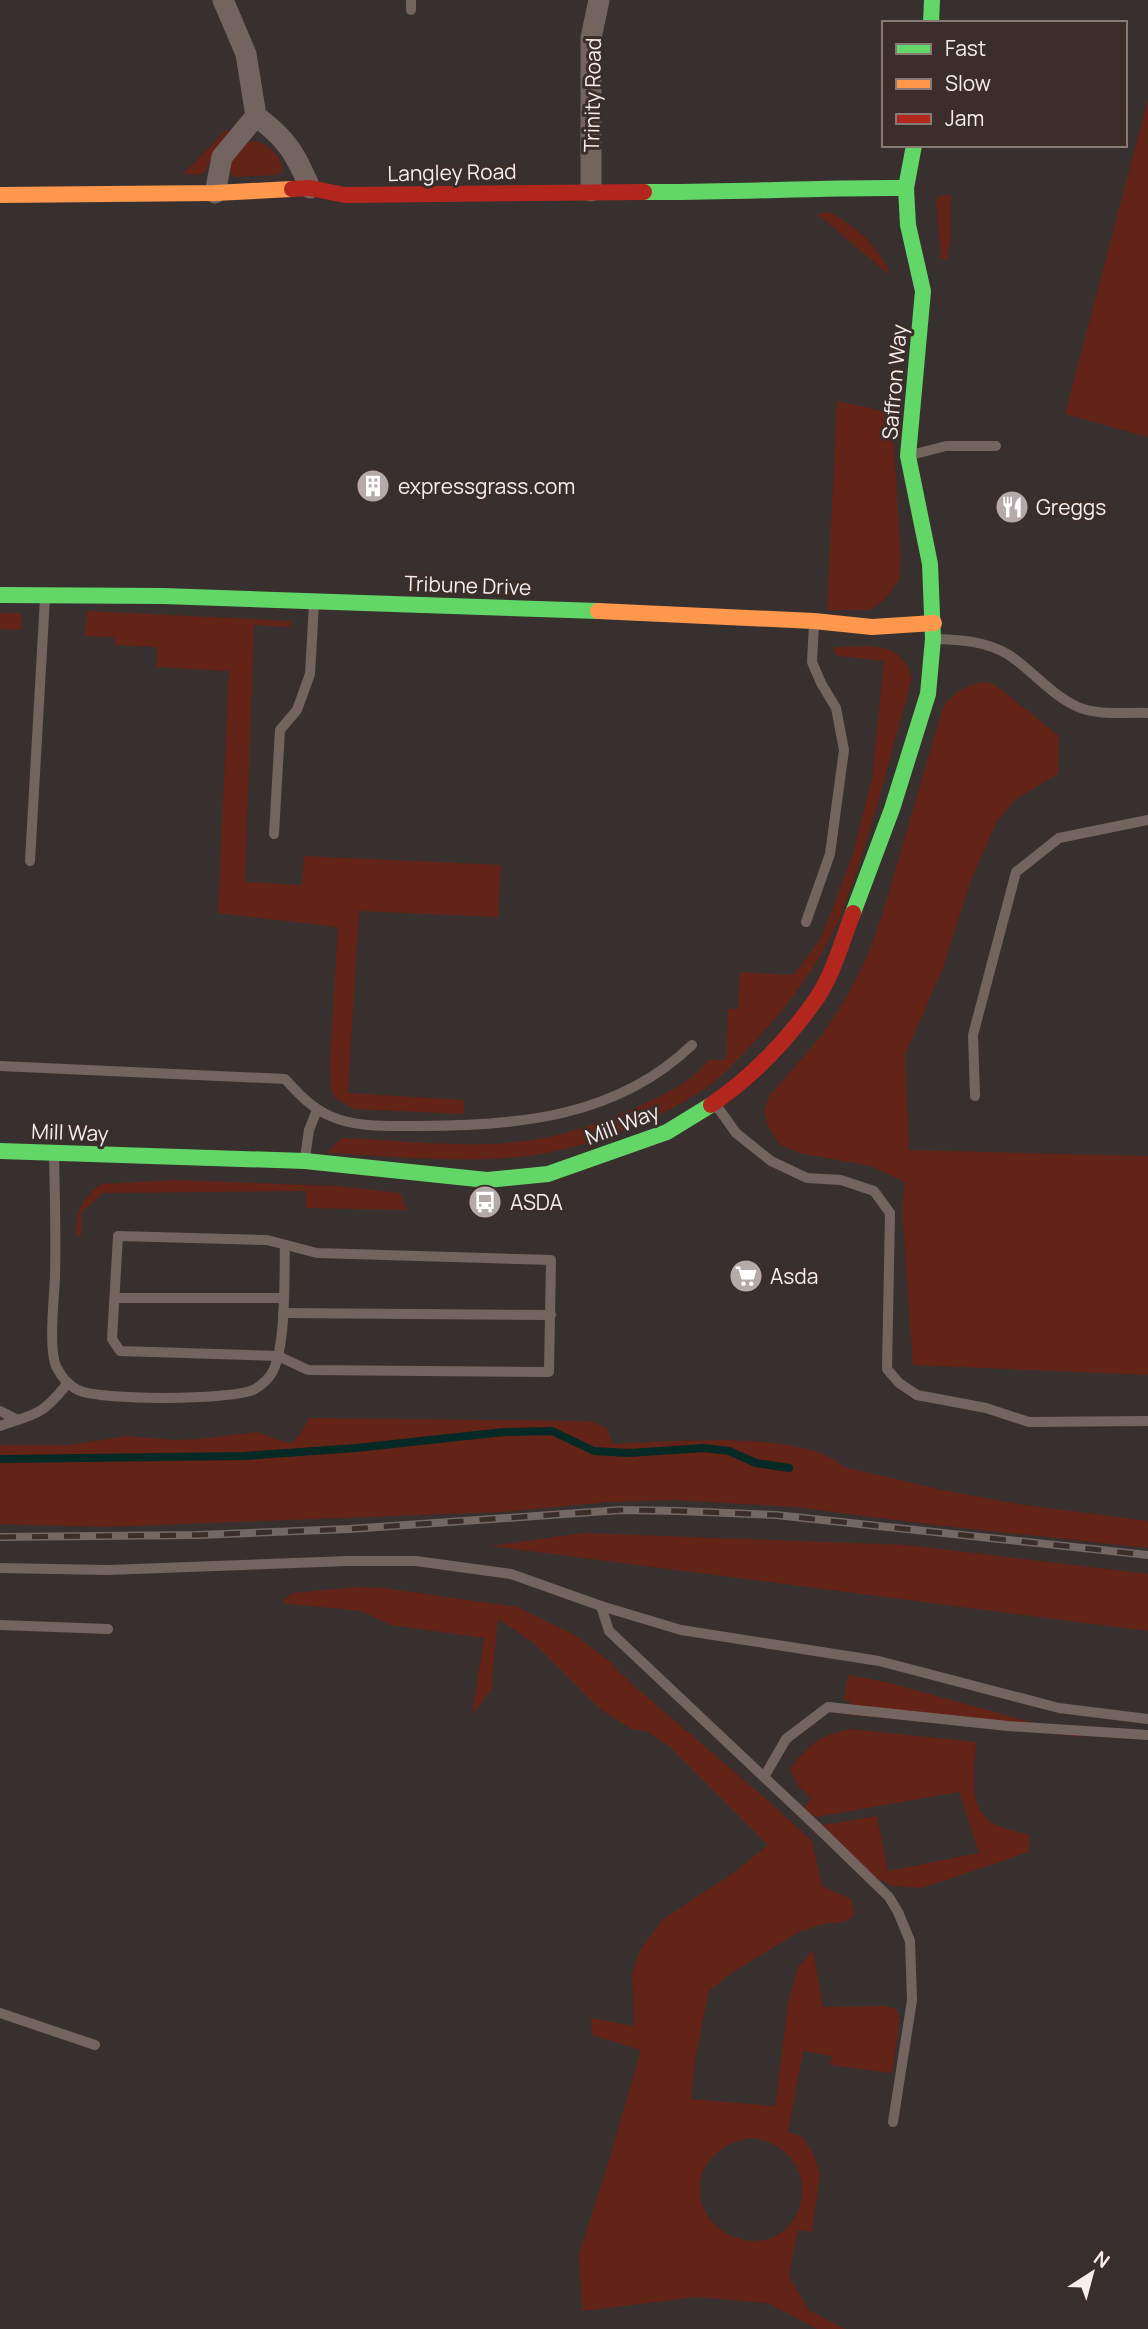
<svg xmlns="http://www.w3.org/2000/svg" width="1148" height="2329" viewBox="0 0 1148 2329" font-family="Manrope,sans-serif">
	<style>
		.green { fill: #632316; fill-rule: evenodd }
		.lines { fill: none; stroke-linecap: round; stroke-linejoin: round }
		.stream { stroke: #052925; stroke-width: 8 }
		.lane { stroke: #746460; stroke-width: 10 }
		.street { stroke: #746460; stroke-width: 21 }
		.fast { stroke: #63d668; stroke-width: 16 }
		.slow { stroke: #ff974d; stroke-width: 16 }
		.jam { stroke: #b3261e; stroke-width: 16 }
		.rail-casing { stroke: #746865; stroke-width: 8 }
		.rail { stroke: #3b2d2a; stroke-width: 5; stroke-dasharray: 16; stroke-linecap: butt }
		.labels { text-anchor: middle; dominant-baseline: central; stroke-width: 6; stroke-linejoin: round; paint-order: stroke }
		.street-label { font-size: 21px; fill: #f7edea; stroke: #3b2d2a }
		.poi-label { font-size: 21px; fill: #f7edea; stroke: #3b2d2a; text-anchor: start }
	</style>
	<rect width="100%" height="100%" fill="#37302e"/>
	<g class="green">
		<path d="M 1148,99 L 1148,437 L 1065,414 Z"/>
		<path d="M 227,129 L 229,133 L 214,152 L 205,172 L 197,175 L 183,174 Z"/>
		<path d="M 251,141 C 266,141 281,155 283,170 L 278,175 L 233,177 C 224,161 238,149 251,141 Z"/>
		<path d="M 951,195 L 951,237 L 947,260 L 941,258 L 936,200 L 939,196 Z"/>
		<path d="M 829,212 C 857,227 876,243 890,273 L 887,273 L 817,214 Z"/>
		<path d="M 837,401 L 879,410 L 892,415 L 901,558 L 899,580 L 885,599 L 870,610 L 827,610 Z"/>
		<path d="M 87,611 L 291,621 L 290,627 L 254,625 L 245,882 L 302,885 L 304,856 L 501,865 L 498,917 L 359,911 L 348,1093 L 464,1100 L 464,1114 L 354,1109 L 335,1098 L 331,1089 L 330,1059 L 338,927 L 218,913 L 229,671 L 157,667 L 157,647 L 115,645 L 114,637 L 85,636 Z"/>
		<path d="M 0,613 L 21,613 L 21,630 L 0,629 Z"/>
		<path d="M 834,647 C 866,647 903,638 912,679 C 890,755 872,833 844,907 C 822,963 785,1011 743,1054 C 731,1066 719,1080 704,1089 C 656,1122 585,1149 527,1156 C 461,1164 393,1156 326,1153 L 342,1138 C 402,1140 465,1149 525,1141 C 563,1137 602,1121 637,1107 C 661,1096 693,1082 708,1060 L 726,1060 L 728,1009 L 738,1009 L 740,972 L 791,975 L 795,973 L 821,938 L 852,857 L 872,779 L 884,661 L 840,656 L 835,654 Z"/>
		<path d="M 982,682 L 994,684 L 1059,736 L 1058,774 L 1016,799 L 997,821 L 971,880 L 943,968 L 905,1055 L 909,1150 L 1148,1156 L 1148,1375 L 913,1365 L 902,1208 L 905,1182 L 871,1166 L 799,1153 L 779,1144 L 767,1124 L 764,1110 L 770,1095 L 822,1035 L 848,995 L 867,957 L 882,916 L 942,710 C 951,693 964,686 982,682 Z"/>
		<path d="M 176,1180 L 336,1186 L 400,1193 L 407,1210 L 306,1208 L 306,1191 L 103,1193 L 81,1213 L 81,1237 L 76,1236 C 76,1209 81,1202 100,1184 Z"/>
		<path d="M 309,1418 L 591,1421 L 607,1428 L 612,1444 C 666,1442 806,1429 844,1467 L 938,1489 L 1018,1504 L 1148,1521 L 1148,1548 L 927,1524 L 795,1507 L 674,1500 L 608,1502 L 502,1512 L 104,1527 L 0,1524 L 0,1445 L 70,1445 L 127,1436 L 174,1440 L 199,1439 L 258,1432 L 275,1439 L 292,1443 L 301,1433 Z"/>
		<path d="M 584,1533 L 907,1545 L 1148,1574 L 1148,1631 L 491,1546 Z"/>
		<path d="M 358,1587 L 383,1588 L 517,1607 L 573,1634 L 607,1659 L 632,1684 L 766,1799 L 812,1841 L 822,1886 L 851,1899 L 855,1914 L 845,1922 L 823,1924 L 799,1932 L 733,1972 L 709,1991 L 696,2054 L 691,2099 L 775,2106 L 788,2004 L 798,1967 L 813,1950 L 823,2007 L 886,2006 L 896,2009 L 900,2019 L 892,2073 L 830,2065 L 832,2056 L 803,2051 L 788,2132 L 803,2137 L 814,2155 L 820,2174 L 812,2232 L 798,2230 L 789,2276 L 809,2310 L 845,2329 L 817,2329 L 768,2303 L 697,2297 L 582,2311 L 579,2254 L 610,2157 L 641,2050 L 592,2035 L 591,2018 L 634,2026 L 632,1974 L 640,1950 L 663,1919 L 729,1876 L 768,1845 L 670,1747 L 648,1732 L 629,1728 L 599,1708 L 535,1644 L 498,1619 L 491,1690 L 472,1715 L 484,1638 L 391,1625 L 361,1611 L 281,1603 L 292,1593 ZM 753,2138 C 831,2152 807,2251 745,2240 C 730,2237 718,2230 709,2218 C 684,2180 712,2142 753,2138 Z"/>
		<path d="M 848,1675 L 886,1682 L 1085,1737 L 849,1715 L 850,1701 L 844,1700 Z"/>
		<path d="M 851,1729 L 976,1742 C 973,1795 965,1825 1029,1834 L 1029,1852 L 922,1888 L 892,1886 L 872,1875 L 817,1826 L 877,1816 L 888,1871 L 979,1853 L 959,1792 L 816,1817 L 808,1813 L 804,1808 L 811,1799 L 799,1787 L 790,1770 C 806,1745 823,1734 851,1729 Z"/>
	</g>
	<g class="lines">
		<path class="stream" d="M 0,1459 L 245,1456 L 356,1448 L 504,1432 L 552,1431 L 594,1451 L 629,1453 L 704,1448 L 729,1451 L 756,1463 L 789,1468"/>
		<g class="lane">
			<path d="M 411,0 L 411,10"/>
			<path d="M 911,455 L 946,446 L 996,446"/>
			<path d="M 936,639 C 962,640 986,641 1009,655 C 1033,671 1051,695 1078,707 C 1099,716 1126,712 1148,713"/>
			<path d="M 274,834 L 280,730 L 297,710 L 310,674 L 314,604"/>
			<path d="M 30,861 L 45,598"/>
			<path d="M 806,922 L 830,854 L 844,750 L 836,708 L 821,683 L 812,662 L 814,624"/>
			<path d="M 0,1066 L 285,1079 C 298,1093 311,1108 330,1116 C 357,1128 390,1126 419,1126 C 518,1126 617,1117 692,1045"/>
			<path d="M 975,1096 L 973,1035 L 1016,872 L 1059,838 L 1148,820"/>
			<path d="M 716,1105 L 736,1133 L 771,1161 L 807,1178 L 841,1180 L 874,1191 L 890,1213 L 887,1369 L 899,1383 L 917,1395 L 986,1408 L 1029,1422 L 1148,1421"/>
			<path d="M 54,1156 C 55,1196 56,1237 55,1278 C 54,1298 48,1352 57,1368 C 61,1376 69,1386 78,1390 C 100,1401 230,1400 253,1390 C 258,1388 266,1381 269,1377 C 287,1357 284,1274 285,1246"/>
			<path d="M 305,1158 L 309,1130 L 317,1110"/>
			<path d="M 118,1236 L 267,1240 L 317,1253 L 551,1260 L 549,1372 L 308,1370 L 278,1356 L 120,1351 L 112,1339 Z"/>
			<path d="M 115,1298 L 284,1298"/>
			<path d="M 283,1313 L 551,1315"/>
			<path d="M 0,1411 L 18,1420"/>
			<path d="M 0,1426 C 38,1413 41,1416 68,1383"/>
			<path d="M 0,1568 L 108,1570 L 348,1561 L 416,1561 L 511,1574 L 601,1606 L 681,1630 L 879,1661 L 1059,1708 L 1148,1719"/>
			<path d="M 601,1606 L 609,1631 L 816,1826 L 889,1897 L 898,1912 L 910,1941 L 912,2000 L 893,2122"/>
			<path d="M 0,1625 L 108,1629"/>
			<path d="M 764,1777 L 786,1739 L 828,1707 L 1008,1726 L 1148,1735"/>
			<path d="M 0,2013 L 95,2045"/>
		</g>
		<g class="street">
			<path d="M 223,0 L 246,54 L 256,116 C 287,139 295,153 310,188"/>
			<path d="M 591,191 L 591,38 L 599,0"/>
			<path d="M 215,193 L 222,157 L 256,116"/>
		</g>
		<g class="fast">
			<path d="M 931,23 L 932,0"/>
			<path d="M 644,192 C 732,193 819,187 906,188"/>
			<path d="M 0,595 L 163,596 L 598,611"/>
			<path d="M 853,913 L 892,809 L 928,694 L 933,639 L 930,564 L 908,456 L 923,291 L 908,225 L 906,188 L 914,145"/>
			<path d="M 0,1151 L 305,1161 L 487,1180 L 548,1174 L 667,1132 L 711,1105"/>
		</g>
		<g class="slow">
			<path d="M 0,195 L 215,193 L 292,189"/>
			<path d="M 598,611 L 814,621 L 872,627 L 934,623"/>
		</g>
		<g class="jam">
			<path d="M 292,189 L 310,188 L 345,195 L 644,192"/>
			<path d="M 711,1105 C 752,1077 789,1038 817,998 C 834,972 842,941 853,913"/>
		</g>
		<defs>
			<path id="rail" d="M 0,1537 L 197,1535 L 349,1529 L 621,1510 L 679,1511 L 776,1515 L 1148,1555"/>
		</defs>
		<use href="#rail" class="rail-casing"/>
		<use href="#rail" class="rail"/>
	</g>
	<defs>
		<symbol id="building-disc" viewBox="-11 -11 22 22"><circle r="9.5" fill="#b4aba8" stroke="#3b2d2a"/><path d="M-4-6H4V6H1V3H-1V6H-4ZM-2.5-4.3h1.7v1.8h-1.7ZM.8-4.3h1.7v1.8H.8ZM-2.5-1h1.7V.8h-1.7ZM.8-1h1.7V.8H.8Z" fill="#fff"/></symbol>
		<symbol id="restaurant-disc" viewBox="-11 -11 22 22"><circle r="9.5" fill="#b4aba8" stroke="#3b2d2a"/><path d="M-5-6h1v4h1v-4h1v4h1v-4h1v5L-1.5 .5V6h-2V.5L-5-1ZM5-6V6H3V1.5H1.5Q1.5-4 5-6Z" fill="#fff"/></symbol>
		<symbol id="bus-disc" viewBox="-11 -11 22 22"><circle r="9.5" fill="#b4aba8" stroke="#3b2d2a"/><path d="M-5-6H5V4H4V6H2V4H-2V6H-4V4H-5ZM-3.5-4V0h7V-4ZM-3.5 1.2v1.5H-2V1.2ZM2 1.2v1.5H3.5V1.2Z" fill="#fff"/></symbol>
		<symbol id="supermarket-disc" viewBox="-11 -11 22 22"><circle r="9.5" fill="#b4aba8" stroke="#3b2d2a"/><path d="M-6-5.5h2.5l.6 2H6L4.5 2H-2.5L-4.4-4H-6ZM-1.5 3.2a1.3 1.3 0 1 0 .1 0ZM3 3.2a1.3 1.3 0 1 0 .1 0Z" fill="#fff"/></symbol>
	</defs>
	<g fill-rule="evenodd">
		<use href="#building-disc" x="354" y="467" width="38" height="38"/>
		<use href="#restaurant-disc" x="993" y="488" width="38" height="38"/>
		<use href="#bus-disc" x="466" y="1183" width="38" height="38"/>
		<use href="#supermarket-disc" x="727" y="1257" width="38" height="38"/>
	</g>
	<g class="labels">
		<g class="street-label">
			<text transform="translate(592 95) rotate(-89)">Trinity Road</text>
			<text transform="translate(452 172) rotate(-1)">Langley Road</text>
			<text transform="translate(894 382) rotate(-85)">Saffron Way</text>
			<text transform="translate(468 585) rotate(2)">Tribune Drive</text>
			<text transform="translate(622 1124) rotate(-21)">Mill Way</text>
			<text transform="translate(70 1132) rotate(2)">Mill Way</text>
		</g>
		<g class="poi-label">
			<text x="398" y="486">expressgrass.com</text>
			<text x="1036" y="507">Greggs</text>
			<text x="510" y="1202">ASDA</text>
			<text x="770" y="1276">Asda</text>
		</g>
	</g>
	<rect x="882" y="21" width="245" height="126" fill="#3b2d2a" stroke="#867a77" stroke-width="2"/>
	<rect x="896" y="44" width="35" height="10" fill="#63d668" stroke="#867a77" stroke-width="2"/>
	<text x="945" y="56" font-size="21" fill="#f7edea">Fast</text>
	<rect x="896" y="79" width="35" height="10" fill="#ff974d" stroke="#867a77" stroke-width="2"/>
	<text x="945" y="91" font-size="21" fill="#f7edea">Slow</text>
	<rect x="896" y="114" width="35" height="10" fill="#b3261e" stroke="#867a77" stroke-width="2"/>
	<text x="945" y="126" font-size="21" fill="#f7edea">Jam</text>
	<g transform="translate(1092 2273) rotate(36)" stroke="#3b2d2a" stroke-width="5" paint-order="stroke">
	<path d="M0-5L12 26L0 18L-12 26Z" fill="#f7edea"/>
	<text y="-10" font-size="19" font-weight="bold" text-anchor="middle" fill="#f7edea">N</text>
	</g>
</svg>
